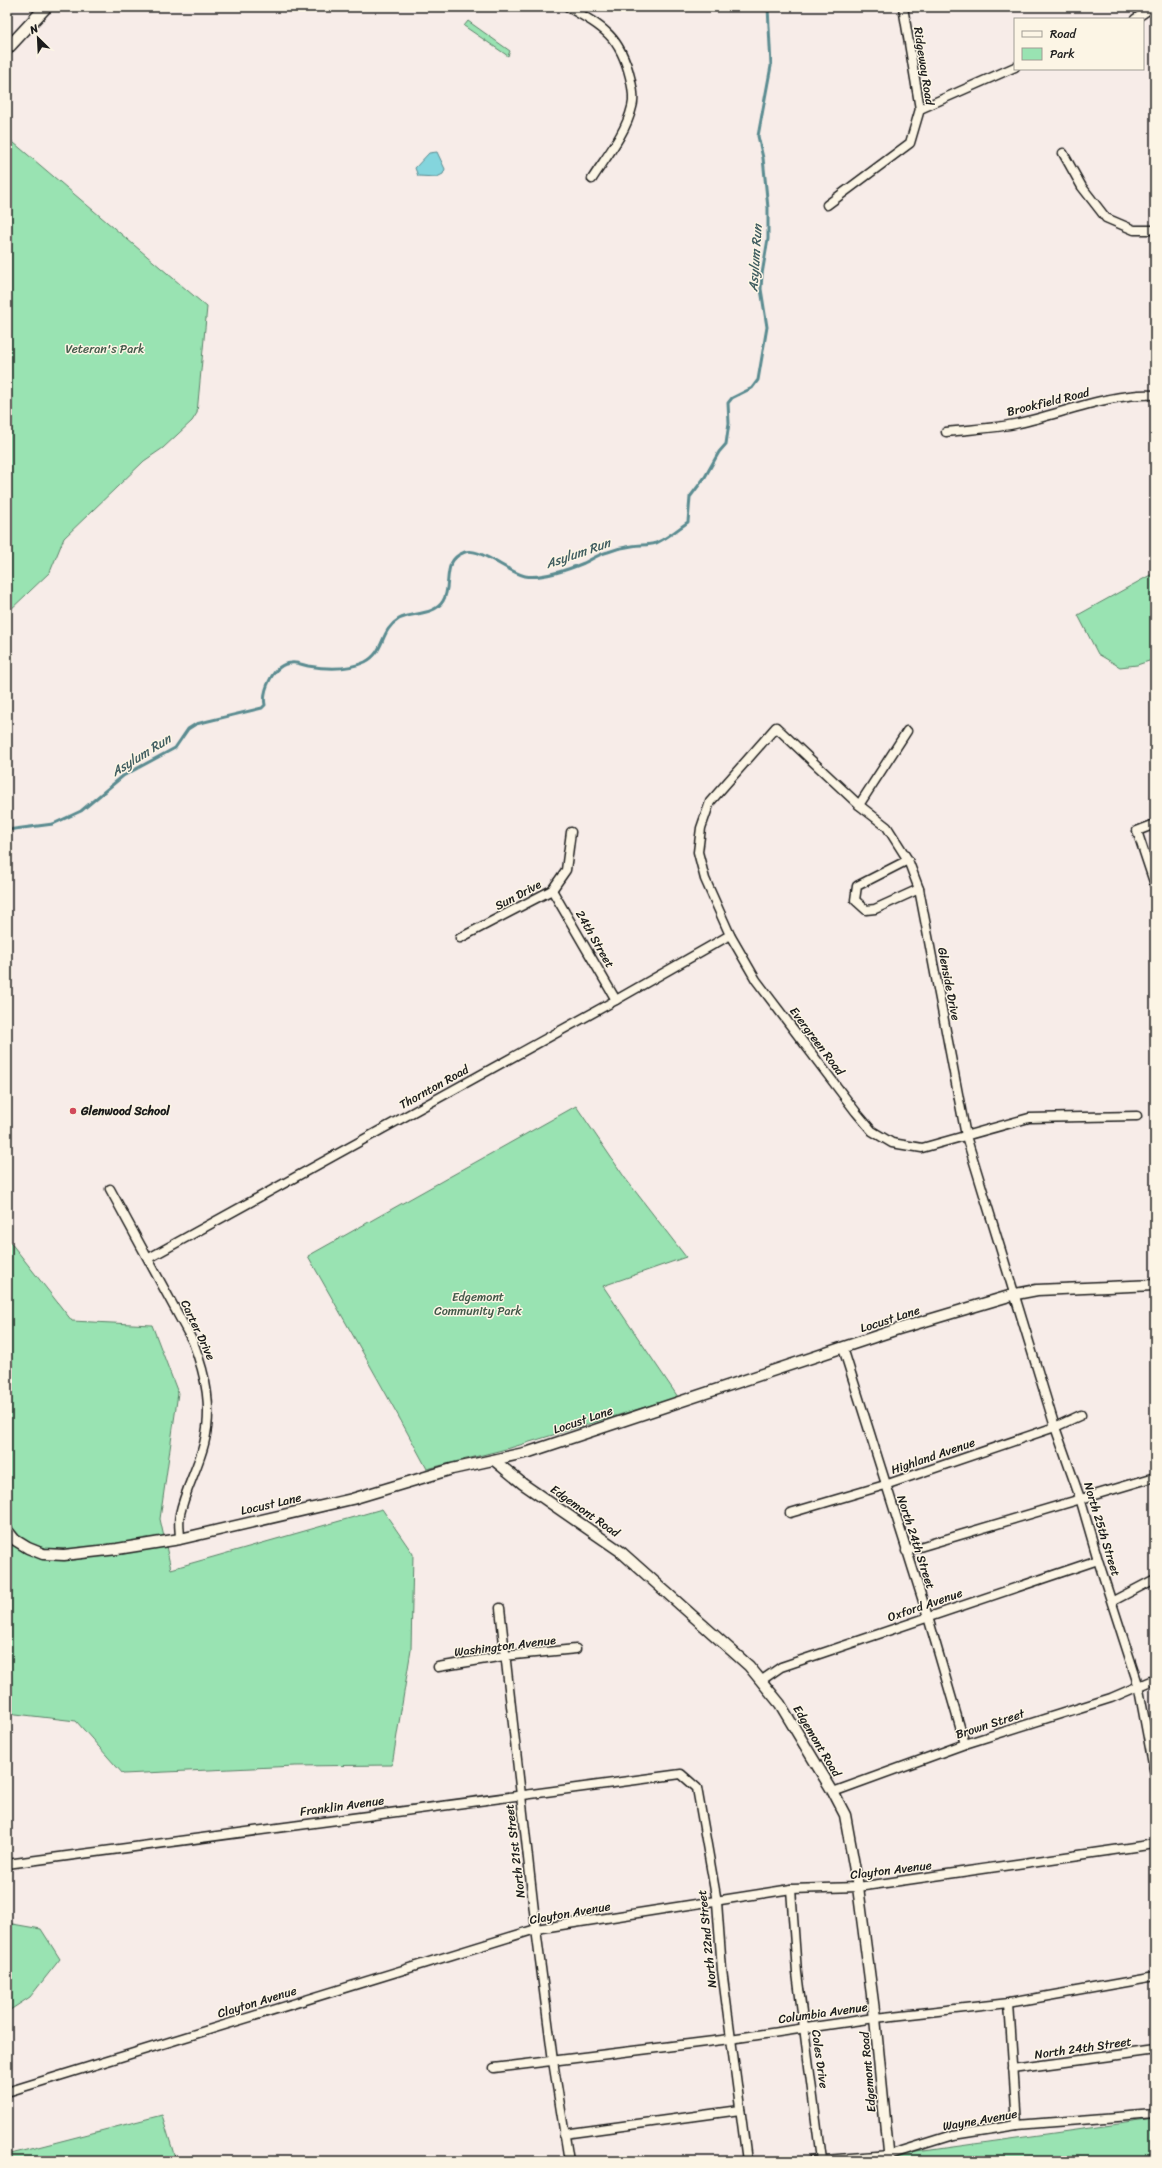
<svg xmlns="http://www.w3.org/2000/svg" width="1162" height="2168" viewBox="0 0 1162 2168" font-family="Sriracha,sans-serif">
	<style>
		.green { fill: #99e3b2; stroke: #5a8067 }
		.water { fill: #84d5dd; stroke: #5a8b90 }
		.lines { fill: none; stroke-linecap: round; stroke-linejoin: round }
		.stream { stroke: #5a8b90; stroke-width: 3 }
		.minor-casing { stroke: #1c1c1c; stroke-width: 11 }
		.tertiary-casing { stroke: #1c1c1c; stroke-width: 13 }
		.secondary-casing { stroke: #1c1c1c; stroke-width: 14 }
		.minor { stroke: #fcf5e5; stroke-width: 8 }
		.tertiary { stroke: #fcf5e5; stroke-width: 10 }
		.secondary { stroke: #fcf5e5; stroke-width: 11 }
		.poi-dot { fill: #d1495b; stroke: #fcf5e5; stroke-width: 1.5 }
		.labels { text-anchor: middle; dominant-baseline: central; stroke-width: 3; stroke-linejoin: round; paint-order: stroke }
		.street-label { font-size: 12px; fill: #1c1c1c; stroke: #fcf5e5 }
		.park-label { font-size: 12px; fill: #425849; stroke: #fcf5e5 }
		.poi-label { font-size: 12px; font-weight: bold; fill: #1c1c1c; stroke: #fcf5e5; text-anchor: start }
		.water-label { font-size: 13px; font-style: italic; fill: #405d60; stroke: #fcf5e5 }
	</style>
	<rect width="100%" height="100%" fill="#f7ece8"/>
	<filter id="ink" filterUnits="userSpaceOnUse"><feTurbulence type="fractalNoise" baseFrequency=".025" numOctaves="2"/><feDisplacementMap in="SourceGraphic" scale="8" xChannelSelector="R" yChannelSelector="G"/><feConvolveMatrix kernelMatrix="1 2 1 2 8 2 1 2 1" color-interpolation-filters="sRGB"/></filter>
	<g filter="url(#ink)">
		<g class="green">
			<path d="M 468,21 L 510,51 L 508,56 L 464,26 Z"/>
			<path d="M 7,137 L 207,307 L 197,413 L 192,421 L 163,448 L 144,461 L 64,538 L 50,572 L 7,613 Z"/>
			<path d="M 1154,573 L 1155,659 L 1137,665 L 1120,667 L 1098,654 L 1078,615 Z"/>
			<path d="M 576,1106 L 625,1178 L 686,1257 L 603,1286 L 678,1397 L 510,1448 L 427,1469 C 389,1397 348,1327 308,1256 Z"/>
			<path d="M 7,1238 L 72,1321 L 152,1325 L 178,1393 L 160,1519 L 171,1569 L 382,1509 L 413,1554 L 411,1650 L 392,1765 L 295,1766 L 123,1774 L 76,1721 L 7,1713 Z"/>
			<path d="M 7,1923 L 41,1929 L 60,1959 L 30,1997 L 7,2012 Z"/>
			<path d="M 162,2115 L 176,2161 L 7,2161 L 7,2155 Z"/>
			<path d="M 1155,2119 L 1155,2161 L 893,2161 L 895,2155 Z"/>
		</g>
		<path class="water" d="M 437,152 L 445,169 L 443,174 L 437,177 L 418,176 L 415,168 L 429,153 Z"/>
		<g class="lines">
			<path class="stream" d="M 7,830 L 53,824 L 81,811 L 123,776 L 175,748 L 188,729 L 196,724 L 262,708 L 265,705 C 262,691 273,664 291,663 C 297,662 303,665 308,666 C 326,669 348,670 365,662 C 386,651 379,631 399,619 C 412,612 434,616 443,601 C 453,585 440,561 465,552 C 480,547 509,573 525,576 C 543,579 567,570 584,563 C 592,559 599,554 608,552 C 616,549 624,547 632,546 C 640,544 647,546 656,543 C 668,538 678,529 688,522 L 690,497 L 705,477 L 719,452 L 726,444 L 729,423 L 728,403 L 732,398 L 752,388 L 758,380 L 767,327 L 761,289 L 762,274 L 768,239 L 768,208 L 763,158 L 758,136 L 771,66 L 768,7"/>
			<defs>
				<g id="minor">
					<path d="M 568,7 C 603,27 620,36 630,77 C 632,86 635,97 632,107 C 626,133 606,157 592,179"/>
					<path d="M 1135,19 L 1153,7"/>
					<path d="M 920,109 L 1015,67"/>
					<path d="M 1063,153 L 1082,187 L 1106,218 L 1134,230 L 1155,230"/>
					<path d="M 827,205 L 910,143 L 920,109 L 903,7"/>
					<path d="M 946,432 C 970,429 995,429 1019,423 C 1061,414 1113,392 1155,395"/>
					<path d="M 859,805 L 907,731"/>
					<path d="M 1155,824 L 1137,831 L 1155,885"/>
					<path d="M 908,860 L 857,886 L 855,900 L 866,910 L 875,909 L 919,889"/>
					<path d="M 552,890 L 616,1000"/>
					<path d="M 460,938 L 552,890 L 566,870 L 571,832"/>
					<path d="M 1137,1116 L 1029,1118 L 922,1148 L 892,1143 L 872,1131 L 856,1112 L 756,980 L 730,935 L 705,879 L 698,852 L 701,828 L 710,802 L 776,727 L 859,805 L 887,827 L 908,860 L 919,889 L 966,1136 L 1055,1427 L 1080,1498 L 1098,1560 L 1138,1684 L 1155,1775"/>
					<path d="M 110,1189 L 193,1342 C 206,1376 213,1408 204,1444 C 198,1468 185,1490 180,1514 C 178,1522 180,1531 180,1539"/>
					<path d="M 149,1258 L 616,1000 L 730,935"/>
					<path d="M 843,1348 L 928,1617 L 965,1744"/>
					<path d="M 790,1513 L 885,1485 L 1055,1427 L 1081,1415"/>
					<path d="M 906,1551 L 1155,1477"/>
					<path d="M 1113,1601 L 1155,1579"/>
					<path d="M 500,1608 L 536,1929 L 553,2061 L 569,2161"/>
					<path d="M 438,1667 L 504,1656 L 576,1649"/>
					<path d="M 762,1680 L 781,1667 L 1098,1560"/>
					<path d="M 833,1792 L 965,1744 L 1111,1698 L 1155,1679"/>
					<path d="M 7,1864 L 681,1774 L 697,1788 L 717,1902 L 722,1970 L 747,2161"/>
					<path d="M 791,1889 L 797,1973 L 821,2160"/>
					<path d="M 1009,2003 L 1017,2125"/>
					<path d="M 494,2068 L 730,2039 L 875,2018 L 1009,2003 L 1155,1977"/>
					<path d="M 1013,2069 L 1155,2050"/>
					<path d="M 7,2092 L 536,1929 L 791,1889 L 858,1887 L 1155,1844"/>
					<path d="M 564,2134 L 740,2110"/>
					<path d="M 812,2161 L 889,2155 L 953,2135 L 1017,2125 L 1155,2114"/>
				</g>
				<g id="tertiary">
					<path d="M 495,1461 L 523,1484 L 620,1551 L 749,1666 L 780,1704 L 833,1792 L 845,1815 L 858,1887 L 875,2018 L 889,2161"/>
					<path d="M 7,1530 L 15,1540 L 28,1548 L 43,1554 L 64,1555 L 117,1549 L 180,1539 L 352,1499 L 452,1469 L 529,1452 L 895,1330 L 1016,1294 L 1037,1290 L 1155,1285"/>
				</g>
				<path id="secondary" d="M 7,49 L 46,7"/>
			</defs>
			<use href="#minor" class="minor-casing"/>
			<use href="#tertiary" class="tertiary-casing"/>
			<use href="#secondary" class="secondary-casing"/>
			<use href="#minor" class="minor"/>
			<use href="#tertiary" class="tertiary"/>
			<use href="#secondary" class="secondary"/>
		</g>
	</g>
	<circle class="poi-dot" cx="73" cy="1111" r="4"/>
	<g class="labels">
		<g class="street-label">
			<text transform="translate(924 66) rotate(81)">Ridgeway Road</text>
			<text transform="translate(1048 402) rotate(-14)">Brookfield Road</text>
			<text transform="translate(518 895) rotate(-28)">Sun Drive</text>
			<text transform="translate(595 939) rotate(60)">24th Street</text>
			<text transform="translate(949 984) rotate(79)">Glenside Drive</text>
			<text transform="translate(817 1041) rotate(53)">Evergreen Road</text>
			<text transform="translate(434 1087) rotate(-29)">Thornton Road</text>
			<text transform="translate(890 1319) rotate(-18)">Locust Lane</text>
			<text transform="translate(198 1330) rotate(65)">Carter Drive</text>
			<text transform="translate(583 1420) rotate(-19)">Locust Lane</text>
			<text transform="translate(933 1456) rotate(-19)">Highland Avenue</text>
			<text transform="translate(271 1504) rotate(-13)">Locust Lane</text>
			<text transform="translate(585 1511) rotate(35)">Edgemont Road</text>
			<text transform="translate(1102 1529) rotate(73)">North 25th Street</text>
			<text transform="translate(916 1542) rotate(72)">North 24th Street</text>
			<text transform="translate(925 1605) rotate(-19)">Oxford Avenue</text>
			<text transform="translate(505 1646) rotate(-7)">Washington Avenue</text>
			<text transform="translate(990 1724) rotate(-18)">Brown Street</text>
			<text transform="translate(817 1741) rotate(59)">Edgemont Road</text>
			<text transform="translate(342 1806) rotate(-8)">Franklin Avenue</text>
			<text transform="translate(515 1851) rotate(-97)">North 21st Street</text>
			<text transform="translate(891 1870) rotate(-7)">Clayton Avenue</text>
			<text transform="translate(570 1913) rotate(-10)">Clayton Avenue</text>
			<text transform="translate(707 1939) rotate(-96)">North 22nd Street</text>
			<text transform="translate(257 2002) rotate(-17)">Clayton Avenue</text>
			<text transform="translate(823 2013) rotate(-8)">Columbia Avenue</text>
			<text transform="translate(1083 2048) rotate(-8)">North 24th Street</text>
			<text transform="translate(820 2059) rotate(82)">Coles Drive</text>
			<text transform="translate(868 2072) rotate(-95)">Edgemont Road</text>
			<text transform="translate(980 2120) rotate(-10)">Wayne Avenue</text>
		</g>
		<g class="park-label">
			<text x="105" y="349">Veteran's Park</text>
			<text x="478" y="1297">Edgemont<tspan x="478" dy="14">Community Park</tspan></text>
		</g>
		<g class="poi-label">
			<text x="81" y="1111">Glenwood School</text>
		</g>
		<g class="water-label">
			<text transform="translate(755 258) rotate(-86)">Asylum Run</text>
			<text transform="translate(578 553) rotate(-19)">Asylum Run</text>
			<text transform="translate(141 755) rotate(-32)">Asylum Run</text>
		</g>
	</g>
	<rect width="1162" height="2168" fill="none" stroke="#fcf5e5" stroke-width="24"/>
	<rect x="12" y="12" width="1138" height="2144" fill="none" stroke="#1c1c1c" stroke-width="1.5" filter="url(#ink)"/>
	<rect x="1014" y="18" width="130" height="52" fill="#fcf5e5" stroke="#a29e95"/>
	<rect x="1022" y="31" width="20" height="6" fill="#fcf5e5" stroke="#a29e95"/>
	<text x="1050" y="38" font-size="12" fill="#1c1c1c">Road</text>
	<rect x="1022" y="48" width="20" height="12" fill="#99e3b2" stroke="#a29e95"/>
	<text x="1050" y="58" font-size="12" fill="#1c1c1c">Park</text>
	<g transform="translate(38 38) rotate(336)" stroke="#fcf5e5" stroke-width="3" paint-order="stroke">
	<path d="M0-3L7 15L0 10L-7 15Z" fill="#1c1c1c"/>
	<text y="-6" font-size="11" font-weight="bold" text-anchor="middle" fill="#1c1c1c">N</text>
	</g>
</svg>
